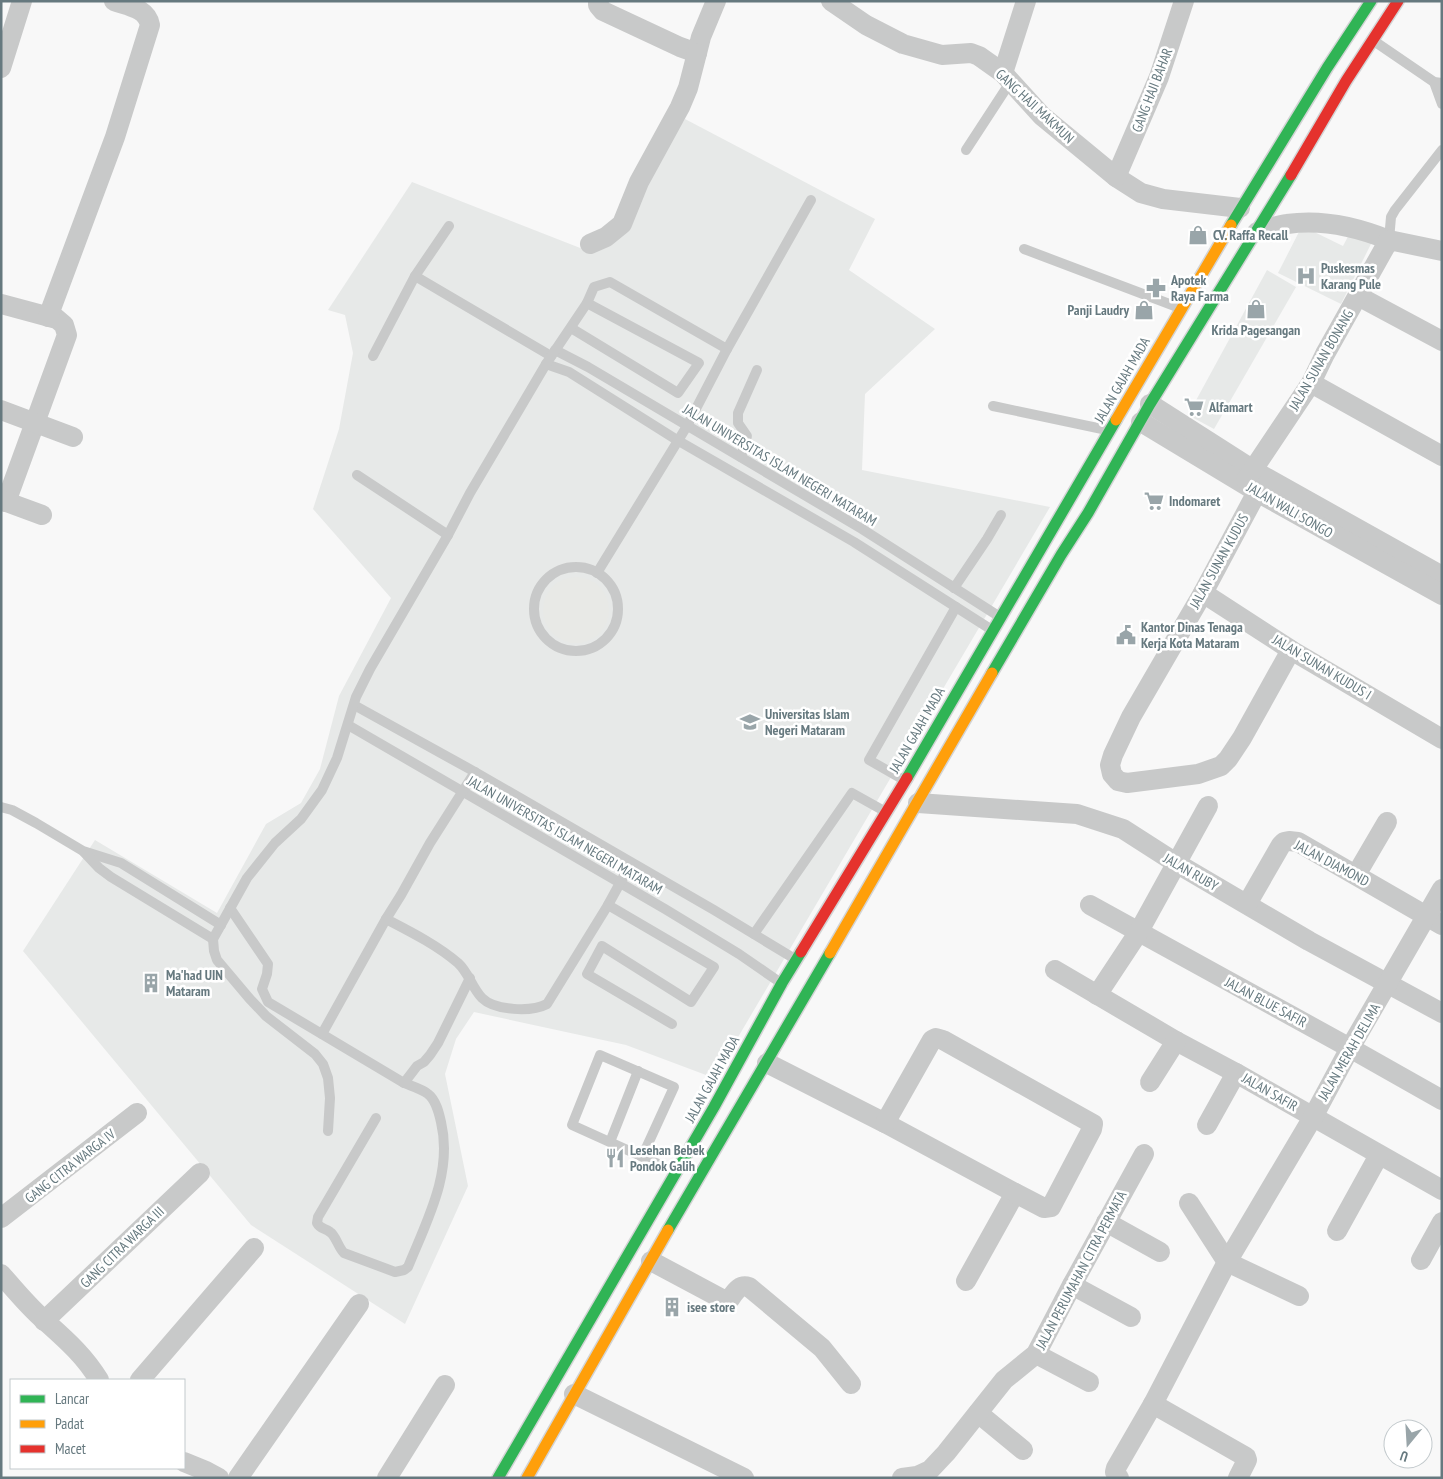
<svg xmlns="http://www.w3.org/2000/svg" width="1443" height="1479" viewBox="0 0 1443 1479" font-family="'PT Sans Narrow',sans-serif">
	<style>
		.built { fill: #e7e9e8 }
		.green { fill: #e8e9e6 }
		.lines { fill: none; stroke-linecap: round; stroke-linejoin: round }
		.fast-casing { stroke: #d3d4d5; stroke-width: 14 }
		.slow-casing { stroke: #d3d4d5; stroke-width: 14 }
		.jam-casing { stroke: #d3d4d5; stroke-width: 14 }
		.lane { stroke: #c8c9c9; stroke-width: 10 }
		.street { stroke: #c8c9c9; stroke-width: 20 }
		.fast { stroke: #30b455; stroke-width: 11 }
		.slow { stroke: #ff9f0a; stroke-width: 11 }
		.jam { stroke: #e5322d; stroke-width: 11 }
		.labels { text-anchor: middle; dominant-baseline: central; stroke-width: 5; stroke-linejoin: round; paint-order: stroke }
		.street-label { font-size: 14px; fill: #66797f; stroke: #fff }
		.poi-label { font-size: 14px; font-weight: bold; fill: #66797f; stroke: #fff; text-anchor: start }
	</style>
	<rect width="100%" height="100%" fill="#f8f8f8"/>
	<g class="built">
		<path d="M 685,119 L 875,219 L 849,270 L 935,329 L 865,394 L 862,470 L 1050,507 L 714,1078 L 626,1045 L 474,1012 L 456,1039 L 445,1074 L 468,1186 L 405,1324 L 251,1225 L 23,951 L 95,840 L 217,913 L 266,824 L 301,803 L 320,769 L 339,696 L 391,598 L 313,509 L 339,429 L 353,353 L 345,315 L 328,310 L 412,182 L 593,253 Z"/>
		<path d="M 1302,226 L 1343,246 L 1352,229 L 1373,240 L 1341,304 L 1278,273 Z"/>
		<path d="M 1267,270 L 1296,287 L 1214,429 L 1188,415 Z"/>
	</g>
	<circle class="green" cx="576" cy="610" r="33"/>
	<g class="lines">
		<defs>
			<g id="fast">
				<path d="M 1231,225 L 1327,68 L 1371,1"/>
				<path d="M 992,673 L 1061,555 L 1088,513 L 1150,404 L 1291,175"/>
				<path d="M 907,778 L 1116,420"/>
				<path d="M 668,1230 L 830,953"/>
				<path d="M 498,1478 L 714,1107 L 782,983 L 801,952"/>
			</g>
			<g id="slow">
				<path d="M 1116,420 L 1231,225"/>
				<path d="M 830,953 L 992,673"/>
				<path d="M 527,1478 L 668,1230"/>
			</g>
			<g id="jam">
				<path d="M 1291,175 L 1346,81 L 1398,1"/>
				<path d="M 801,952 L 907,778"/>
			</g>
		</defs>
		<use href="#fast" class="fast-casing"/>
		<use href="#slow" class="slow-casing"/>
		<use href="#jam" class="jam-casing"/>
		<g class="lane">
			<path d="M 1374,41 L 1434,82 L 1442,83"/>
			<path d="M 1434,82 L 1442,104"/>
			<path d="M 966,150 L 1011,81"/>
			<path d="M 1389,240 L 1391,217 L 1395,210 L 1442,150"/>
			<path d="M 1024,249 L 1180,308"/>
			<path d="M 415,276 L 449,226"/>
			<path d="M 571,328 L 678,393 L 699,363 L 587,303"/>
			<path d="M 555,350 L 588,367 L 862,529 L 1000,617"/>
			<path d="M 373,356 L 415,276 L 551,356"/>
			<path d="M 546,364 L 569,372 L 677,440 L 854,542 L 992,630"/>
			<path d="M 993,406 L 1107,430"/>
			<path d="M 741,457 L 747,436 L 738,423 L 738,413 L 757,370"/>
			<path d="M 357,475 L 448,535"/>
			<circle cx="576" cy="609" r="42"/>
			<path d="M 597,573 L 687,426 L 727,349"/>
			<path d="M 954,588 L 987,539 L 1001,515"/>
			<path d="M 354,705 L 475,772 L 714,910 L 795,959"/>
			<path d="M 348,725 L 665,909 L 739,954 L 781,983"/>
			<path d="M 475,772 L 430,843 L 401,895 L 386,919 C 411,932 437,945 458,963 C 469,973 472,988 482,998 C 495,1011 532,1012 547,1004 L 608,905 L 631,863"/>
			<path d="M 904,780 L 869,760 L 956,607"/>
			<path d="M 1,807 L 12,810 L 36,823 L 83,851 L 121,863 L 221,925"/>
			<path d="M 84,852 L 99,868 L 111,877 L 213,939"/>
			<path d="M 608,905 L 714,967 L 691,1002 L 602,946 L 587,974 L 672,1024"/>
			<path d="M 230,908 L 268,964 L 267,974 L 262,989 L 268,1002 L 404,1083"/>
			<path d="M 754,934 L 852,793 L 886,812"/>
			<path d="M 322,1034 L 386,919"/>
			<path d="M 376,1118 L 318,1217 L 317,1223 C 320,1229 325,1228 330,1232 C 336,1236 338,1247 344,1253 L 395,1272 L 404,1270 L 408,1267 C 427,1220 453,1173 441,1122 C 439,1113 436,1100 428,1094 C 422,1089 411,1086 404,1083 L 417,1066 L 424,1062 L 430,1055 L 438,1043 L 470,978"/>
			<path d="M 328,1131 L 330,1098 L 328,1078 L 323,1064 L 315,1054 L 266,1016 L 249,998 L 217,960 L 214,951 L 213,939 L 247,878 L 275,843 L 301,819 L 322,790 L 337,758 L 356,697 L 370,669 L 448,535 L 470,493 L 546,364 L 587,303 L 594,287 L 610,282 L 727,349 L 811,200"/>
			<path d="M 610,1142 L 638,1071"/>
			<path d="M 642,1157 L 674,1087 L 600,1055 L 572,1125 L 676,1172"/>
		</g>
		<g class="street">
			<path d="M 598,1 L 598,5 L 603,11 L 680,47 L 697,53 L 701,37 L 716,1"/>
			<path d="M 831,1 L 866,25 L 903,44 L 942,55 L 971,53 L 979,56 L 1003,73 L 1042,116 L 1116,177 L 1141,193 L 1163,199 L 1240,208"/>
			<path d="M 1,68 L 22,1"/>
			<path d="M 1003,73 L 1026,1"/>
			<path d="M 1116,177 L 1159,77 L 1184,1"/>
			<path d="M 1257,232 C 1267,230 1277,225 1287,224 C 1321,219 1357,227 1389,240"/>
			<path d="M 590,244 L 606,237 L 622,224 L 639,182 L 680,107 L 688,88 L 697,53"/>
			<path d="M 1358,296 L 1442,341"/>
			<path d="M 1,304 L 57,319 L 64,325 L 67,335 L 6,502"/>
			<path d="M 48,317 L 115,137 L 150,25 C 147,8 128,6 114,1"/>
			<path d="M 1311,383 L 1442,456"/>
			<path d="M 1150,404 L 1258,473 L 1442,576"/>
			<path d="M 1,410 L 73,437"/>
			<path d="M 1141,422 L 1257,492 L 1442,595"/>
			<path d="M 1246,480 L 1311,383 L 1325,354 L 1389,240 L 1442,251"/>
			<path d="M 1257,492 L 1203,593 L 1131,717 L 1113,755 L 1110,765 L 1112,774 L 1118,781 L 1127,783 L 1198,774 L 1221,766 L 1228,759 L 1242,738 L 1291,650"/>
			<path d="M 1,500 L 42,515"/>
			<path d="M 1203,593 L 1291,650 L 1442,739"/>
			<path d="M 918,803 L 1077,814 L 1123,829 L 1176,863 L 1309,941 L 1442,1013"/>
			<path d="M 1356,875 L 1387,822"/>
			<path d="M 1247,904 L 1281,845 L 1284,842 L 1289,841 L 1298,842 L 1442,925"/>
			<path d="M 1090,905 L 1350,1048 L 1442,1100"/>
			<path d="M 1055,970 L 1176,1041 L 1236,1073 L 1442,1190"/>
			<path d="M 1097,995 L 1138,933 L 1208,806"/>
			<path d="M 767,1063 L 885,1123 L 1015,1193 L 966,1281"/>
			<path d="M 1150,1082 L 1176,1041"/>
			<path d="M 885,1123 L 932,1040 L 936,1038 L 943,1040 L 1093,1124 L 1092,1129 L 1051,1207 L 1044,1208 L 1015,1193"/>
			<path d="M 1207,1125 L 1236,1073"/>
			<path d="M 1189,1203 L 1227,1262 L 1299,1296"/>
			<path d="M 1,1218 L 137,1113"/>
			<path d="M 1106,1222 L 1160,1252"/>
			<path d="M 1337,1231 L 1379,1155"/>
			<path d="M 1421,1260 L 1442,1222"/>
			<path d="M 651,1261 L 724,1300 L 730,1299 C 735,1292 739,1284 749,1287 L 822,1348 L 851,1384"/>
			<path d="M 1,1274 C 15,1290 28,1306 44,1320 C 65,1339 84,1355 99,1380"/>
			<path d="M 1072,1285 L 1131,1317"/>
			<path d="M 44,1321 L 200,1173"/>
			<path d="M 1036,1354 L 1089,1382"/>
			<path d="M 140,1380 L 254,1248"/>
			<path d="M 574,1394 L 744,1478"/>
			<path d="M 1153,1404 L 1246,1457 L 1247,1460 L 1238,1478"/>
			<path d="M 978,1413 L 1023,1450"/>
			<path d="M 184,1462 L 206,1471 L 219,1478"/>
			<path d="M 238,1478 L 359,1304"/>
			<path d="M 387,1478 L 445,1385"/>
			<path d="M 902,1478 L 917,1476 L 930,1470 L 946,1453 L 1004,1380 L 1036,1354 L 1072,1285 L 1144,1154"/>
			<path d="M 1119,1478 L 1115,1472 L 1116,1468 L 1153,1404 L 1227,1262 L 1313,1117 L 1350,1048 L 1442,889"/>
		</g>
		<use href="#fast" class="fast"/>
		<use href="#slow" class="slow"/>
		<use href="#jam" class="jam"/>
	</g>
	<defs>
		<symbol id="shop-bare" viewBox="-9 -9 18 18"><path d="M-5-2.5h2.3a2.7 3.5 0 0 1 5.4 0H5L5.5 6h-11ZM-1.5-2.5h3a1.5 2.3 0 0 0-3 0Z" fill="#99a5a9" stroke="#fff" stroke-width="2.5" paint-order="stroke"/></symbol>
		<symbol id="hospital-bare" viewBox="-9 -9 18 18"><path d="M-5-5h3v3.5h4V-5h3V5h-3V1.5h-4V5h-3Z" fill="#99a5a9" stroke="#fff" stroke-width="2.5" paint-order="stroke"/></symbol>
		<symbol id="pharmacy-bare" viewBox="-9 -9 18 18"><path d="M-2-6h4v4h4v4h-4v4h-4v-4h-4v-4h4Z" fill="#99a5a9" stroke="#fff" stroke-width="2.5" paint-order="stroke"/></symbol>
		<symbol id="supermarket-bare" viewBox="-9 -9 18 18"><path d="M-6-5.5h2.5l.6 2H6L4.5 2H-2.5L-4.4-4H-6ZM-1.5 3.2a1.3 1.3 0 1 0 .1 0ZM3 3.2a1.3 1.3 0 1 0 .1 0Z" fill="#99a5a9" stroke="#fff" stroke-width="2.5" paint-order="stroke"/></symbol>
		<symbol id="civic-bare" viewBox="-9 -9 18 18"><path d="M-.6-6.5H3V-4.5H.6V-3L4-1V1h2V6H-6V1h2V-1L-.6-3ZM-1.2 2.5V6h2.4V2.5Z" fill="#99a5a9" stroke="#fff" stroke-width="2.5" paint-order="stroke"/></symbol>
		<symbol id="university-bare" viewBox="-9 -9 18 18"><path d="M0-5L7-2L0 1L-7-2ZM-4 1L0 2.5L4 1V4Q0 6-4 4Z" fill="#99a5a9" stroke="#fff" stroke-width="2.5" paint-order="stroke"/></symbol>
		<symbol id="building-bare" viewBox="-9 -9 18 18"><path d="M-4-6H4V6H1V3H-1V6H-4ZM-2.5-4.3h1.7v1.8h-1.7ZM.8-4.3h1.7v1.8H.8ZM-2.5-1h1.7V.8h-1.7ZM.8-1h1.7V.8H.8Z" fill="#99a5a9" stroke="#fff" stroke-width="2.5" paint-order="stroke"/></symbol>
		<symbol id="restaurant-bare" viewBox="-9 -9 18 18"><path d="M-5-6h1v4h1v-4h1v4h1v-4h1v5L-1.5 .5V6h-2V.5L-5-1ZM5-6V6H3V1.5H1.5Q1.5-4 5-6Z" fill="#99a5a9" stroke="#fff" stroke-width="2.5" paint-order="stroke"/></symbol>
	</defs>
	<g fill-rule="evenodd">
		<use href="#shop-bare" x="1184" y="221" width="28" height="28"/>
		<use href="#hospital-bare" x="1292" y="262" width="28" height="28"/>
		<use href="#pharmacy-bare" x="1142" y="274" width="28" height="28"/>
		<use href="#shop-bare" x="1242" y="295" width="28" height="28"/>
		<use href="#shop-bare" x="1130" y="296" width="28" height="28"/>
		<use href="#supermarket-bare" x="1180" y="393" width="28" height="28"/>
		<use href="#supermarket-bare" x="1140" y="487" width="28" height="28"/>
		<use href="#civic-bare" x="1112" y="621" width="28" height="28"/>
		<use href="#university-bare" x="736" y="708" width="28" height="28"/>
		<use href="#building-bare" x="137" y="969" width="28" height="28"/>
		<use href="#restaurant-bare" x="601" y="1144" width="28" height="28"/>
		<use href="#building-bare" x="658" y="1293" width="28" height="28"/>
	</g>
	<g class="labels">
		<g class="street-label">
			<text transform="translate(1152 90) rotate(-69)">GANG HAJI BAHAR</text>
			<text transform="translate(1035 106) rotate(43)">GANG HAJI MAKMUN</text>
			<text transform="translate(1321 360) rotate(-60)">JALAN SUNAN BONANG</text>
			<text transform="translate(1122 380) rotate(-60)">JALAN GAJAH MADA</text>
			<text transform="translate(780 465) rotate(31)">JALAN UNIVERSITAS ISLAM NEGERI MATARAM</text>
			<text transform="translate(1290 510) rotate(30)">JALAN WALI SONGO</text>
			<text transform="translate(1219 561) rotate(-61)">JALAN SUNAN KUDUS</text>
			<text transform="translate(1322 667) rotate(31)">JALAN SUNAN KUDUS I</text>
			<text transform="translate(917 730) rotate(-60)">JALAN GAJAH MADA</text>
			<text transform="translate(565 835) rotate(30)">JALAN UNIVERSITAS ISLAM NEGERI MATARAM</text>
			<text transform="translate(1332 863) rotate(28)">JALAN DIAMOND</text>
			<text transform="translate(1191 872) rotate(30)">JALAN RUBY</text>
			<text transform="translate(1266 1002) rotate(28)">JALAN BLUE SAFIR</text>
			<text transform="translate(1349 1052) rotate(-60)">JALAN MERAH DELIMA</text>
			<text transform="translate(712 1079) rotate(-61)">JALAN GAJAH MADA</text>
			<text transform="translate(1270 1092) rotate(30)">JALAN SAFIR</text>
			<text transform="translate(70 1166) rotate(-38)">GANG CITRA WARGA IV</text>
			<text transform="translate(122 1247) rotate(-44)">GANG CITRA WARGA III</text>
			<text transform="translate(1081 1270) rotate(-62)">JALAN PERUMAHAN CITRA PERMATA</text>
		</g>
		<g class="poi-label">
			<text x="1213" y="235">CV. Raffa Recall</text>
			<text x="1321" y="268">Puskesmas<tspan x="1321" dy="16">Karang Pule</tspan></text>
			<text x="1171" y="280">Apotek<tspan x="1171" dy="16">Raya Farma</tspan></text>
			<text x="1129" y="310" text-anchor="end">Panji Laudry</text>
			<text x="1256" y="330" text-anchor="middle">Krida Pagesangan</text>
			<text x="1209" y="407">Alfamart</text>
			<text x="1169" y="501">Indomaret</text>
			<text x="1141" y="627">Kantor Dinas Tenaga<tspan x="1141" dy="16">Kerja Kota Mataram</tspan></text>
			<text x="765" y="714">Universitas Islam<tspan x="765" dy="16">Negeri Mataram</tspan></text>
			<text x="166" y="975">Ma'had UIN<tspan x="166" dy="16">Mataram</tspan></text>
			<text x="630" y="1150">Lesehan Bebek<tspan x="630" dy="16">Pondok Galih</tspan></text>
			<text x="687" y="1307">isee store</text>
		</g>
	</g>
	<rect width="1443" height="1479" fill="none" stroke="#66797f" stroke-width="5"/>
	<rect x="10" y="1379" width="175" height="90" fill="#ffffff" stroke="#c2c9cc"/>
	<rect x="20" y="1395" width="25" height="8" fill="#30b455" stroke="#c2c9cc"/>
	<text x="55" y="1404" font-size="15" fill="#66797f">Lancar</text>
	<rect x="20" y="1420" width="25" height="8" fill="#ff9f0a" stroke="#c2c9cc"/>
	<text x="55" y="1429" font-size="15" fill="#66797f">Padat</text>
	<rect x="20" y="1445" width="25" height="8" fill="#e5322d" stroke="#c2c9cc"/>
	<text x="55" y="1454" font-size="15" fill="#66797f">Macet</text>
	<g transform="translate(1408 1444) rotate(198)"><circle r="24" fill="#ffffff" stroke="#c2c9cc"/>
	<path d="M0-4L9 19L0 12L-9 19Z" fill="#99a5a9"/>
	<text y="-8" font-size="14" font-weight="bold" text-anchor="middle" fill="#66797f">U</text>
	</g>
</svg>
